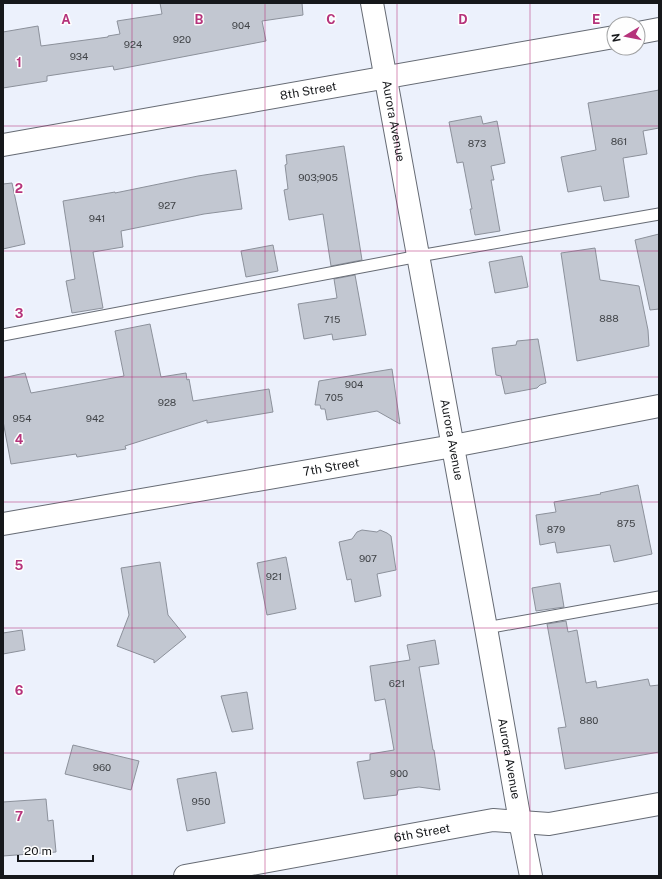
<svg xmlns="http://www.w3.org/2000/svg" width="662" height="879" viewBox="0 0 662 879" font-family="'Public Sans',sans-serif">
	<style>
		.building { fill: #c2c7d1; stroke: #8c919b }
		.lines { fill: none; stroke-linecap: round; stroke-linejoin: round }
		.service-casing { stroke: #666b74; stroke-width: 13 }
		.minor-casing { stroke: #666b74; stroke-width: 24 }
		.service { stroke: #fff; stroke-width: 11 }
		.minor { stroke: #fff; stroke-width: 22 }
		.grid { fill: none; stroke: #b6337b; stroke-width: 1; stroke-opacity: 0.55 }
		.labels { text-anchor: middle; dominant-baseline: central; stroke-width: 3; stroke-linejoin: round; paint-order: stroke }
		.number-label { font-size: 10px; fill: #414448 }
		.street-label { font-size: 12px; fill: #16181b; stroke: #fefefe }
		.grid-label { font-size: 13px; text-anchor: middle; font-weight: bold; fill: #b6337b; stroke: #fefefe; stroke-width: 3; stroke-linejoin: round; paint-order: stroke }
	</style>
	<rect width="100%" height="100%" fill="#ecf1fc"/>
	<g class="building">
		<path d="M 160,3 L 302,3 L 303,15 L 262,21 L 266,41 L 114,70 L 113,66 L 47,76 L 47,81 L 3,88 L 3,32 L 38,26 L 41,46 L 108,37 L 108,36 L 120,34 L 117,21 L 162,14 Z"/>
		<path d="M 659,90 L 659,128 L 643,131 L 647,154 L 623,158 L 629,197 L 604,201 L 601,186 L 568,192 L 561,157 L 596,150 L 588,103 Z"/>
		<path d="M 481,116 L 483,124 L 497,121 L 505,163 L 491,166 L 494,180 L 491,180 L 500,231 L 475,235 L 470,209 L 472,209 L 463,162 L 457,163 L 449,122 Z"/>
		<path d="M 344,146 L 362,260 L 331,266 L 323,214 L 289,220 L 284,190 L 288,189 L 285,165 L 287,164 L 286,155 Z"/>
		<path d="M 236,170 L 242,209 L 204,214 L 121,231 L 123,247 L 93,252 L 103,308 L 72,313 L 66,281 L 75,279 L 63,201 L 115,192 L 115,193 L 198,176 Z"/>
		<path d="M 12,183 L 25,244 L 3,249 L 3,184 Z"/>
		<path d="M 659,234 L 659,309 L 650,310 L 635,240 Z"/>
		<path d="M 273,245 L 278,271 L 246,277 L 241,251 Z"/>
		<path d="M 595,248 L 600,280 L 639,286 L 648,330 L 649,346 L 577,361 L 561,253 Z"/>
		<path d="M 522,256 L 528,287 L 495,293 L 489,262 Z"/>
		<path d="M 355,275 L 366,335 L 333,340 L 332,334 L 304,339 L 298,304 L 337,298 L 334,279 Z"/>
		<path d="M 150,324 L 161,377 L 186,373 L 187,380 L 189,379 L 193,401 L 269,389 L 273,412 L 207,423 L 207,420 L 125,446 L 126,449 L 77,457 L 76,454 L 11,464 L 3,421 L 3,378 L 25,373 L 31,393 L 124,376 L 115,331 Z"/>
		<path d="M 538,339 L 546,383 L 540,385 L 537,388 L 505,394 L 501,376 L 496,375 L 492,348 L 516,345 L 517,341 Z"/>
		<path d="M 392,369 L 400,424 L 377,411 L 327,420 L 325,409 L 321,409 L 320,405 L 315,405 L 319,381 Z"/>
		<path d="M 638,485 L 652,554 L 614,562 L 610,545 L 557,553 L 555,542 L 540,545 L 536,515 L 556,512 L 554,502 L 601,494 L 600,493 Z"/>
		<path d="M 362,530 L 377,532 L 380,530 L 387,533 L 391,536 L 396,570 L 377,574 L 381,596 L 355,602 L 351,579 L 347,580 L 339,542 L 352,539 L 357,532 Z"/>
		<path d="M 286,557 L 296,609 L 267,615 L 257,563 Z"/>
		<path d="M 160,562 L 168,615 L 186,637 L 154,663 L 154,660 L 117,646 L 129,615 L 121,568 Z"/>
		<path d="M 560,583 L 564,607 L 536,611 L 532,588 Z"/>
		<path d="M 566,621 L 568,632 L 577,630 L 586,683 L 596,681 L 597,688 L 648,679 L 650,686 L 659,685 L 659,752 L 565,769 L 558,728 L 566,727 L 547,624 Z"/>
		<path d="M 22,630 L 25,650 L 3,654 L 3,633 Z"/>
		<path d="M 435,640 L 439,664 L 419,667 L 433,750 L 434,750 L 440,790 L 419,787 L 398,790 L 397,795 L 364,799 L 357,762 L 370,760 L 370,754 L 394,750 L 385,699 L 375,701 L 370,666 L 410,660 L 407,645 Z"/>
		<path d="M 247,692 L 253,729 L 232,732 L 221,696 Z"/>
		<path d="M 73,745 L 139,761 L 131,790 L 65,774 Z"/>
		<path d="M 216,772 L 225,823 L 187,831 L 177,779 Z"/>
		<path d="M 46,799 L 48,821 L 53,820 L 56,852 L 3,856 L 3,802 Z"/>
	</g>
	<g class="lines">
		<defs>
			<g id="service">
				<path d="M 3,335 L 419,256 L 659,214"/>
				<path d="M 486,628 L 659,597"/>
			</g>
			<g id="minor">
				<path id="s1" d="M 372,3 L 486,628 L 520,821 L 531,876"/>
				<path d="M 638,33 L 659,29"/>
				<path id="s2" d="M 3,145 L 614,37"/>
				<path id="s3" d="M 3,524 L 453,446 L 659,406"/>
				<path id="s4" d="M 185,876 L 493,820 L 549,824 L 659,804"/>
			</g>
		</defs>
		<use href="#service" class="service-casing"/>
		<use href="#minor" class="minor-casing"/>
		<use href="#service" class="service"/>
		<use href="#minor" class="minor"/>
	</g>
	<path class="grid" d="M 132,3 L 132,876M 265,3 L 265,876M 397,3 L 397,876M 530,3 L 530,876M 3,126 L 659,126M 3,251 L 659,251M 3,377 L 659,377M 3,502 L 659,502M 3,628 L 659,628M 3,753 L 659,753"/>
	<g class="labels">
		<g class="number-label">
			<text x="241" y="25">904</text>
			<text x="182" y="39">920</text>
			<text x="133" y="44">924</text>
			<text x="79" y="56">934</text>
			<text x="619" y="141">861</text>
			<text x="477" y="143">873</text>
			<text x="318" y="177">903;905</text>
			<text x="167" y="205">927</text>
			<text x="97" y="218">941</text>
			<text x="609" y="318">888</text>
			<text x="332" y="319">715</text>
			<text x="354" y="384">904</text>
			<text x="334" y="397">705</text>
			<text x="167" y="402">928</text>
			<text x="22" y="418">954</text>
			<text x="95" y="418">942</text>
			<text x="626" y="523">875</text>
			<text x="556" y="529">879</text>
			<text x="368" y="558">907</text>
			<text x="274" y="576">921</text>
			<text x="397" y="683">621</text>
			<text x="589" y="720">880</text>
			<text x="102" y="767">960</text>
			<text x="399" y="773">900</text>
			<text x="201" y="801">950</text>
		</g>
		<g class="street-label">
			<text stroke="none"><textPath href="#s2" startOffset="310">8th Street</textPath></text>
			<text stroke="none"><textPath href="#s1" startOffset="120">Aurora Avenue</textPath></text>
			<text stroke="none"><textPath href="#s1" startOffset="444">Aurora Avenue</textPath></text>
			<text stroke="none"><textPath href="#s3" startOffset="333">7th Street</textPath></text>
			<text stroke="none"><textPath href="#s1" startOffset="768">Aurora Avenue</textPath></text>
			<text stroke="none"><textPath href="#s4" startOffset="241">6th Street</textPath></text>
		</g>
	</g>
	<g class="grid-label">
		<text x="66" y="24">A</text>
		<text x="199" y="24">B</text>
		<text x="331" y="24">C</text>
		<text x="463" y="24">D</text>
		<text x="596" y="24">E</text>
		<text x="19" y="67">1</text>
		<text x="19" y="193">2</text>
		<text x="19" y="318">3</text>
		<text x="19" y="444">4</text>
		<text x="19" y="570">5</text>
		<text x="19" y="695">6</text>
		<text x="19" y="821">7</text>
	</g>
	<rect width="662" height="879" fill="none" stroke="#16181b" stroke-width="8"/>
	<g transform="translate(626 36) rotate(260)"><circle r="19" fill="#fefefe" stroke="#a1a2a3"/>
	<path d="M0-3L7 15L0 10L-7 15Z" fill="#b6337b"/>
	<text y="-6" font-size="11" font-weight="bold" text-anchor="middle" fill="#16181b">N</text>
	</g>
	<path d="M18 855v6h75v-6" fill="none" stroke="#16181b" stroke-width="2"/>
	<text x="24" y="855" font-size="12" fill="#16181b" stroke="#fefefe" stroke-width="3" paint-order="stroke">20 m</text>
</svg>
